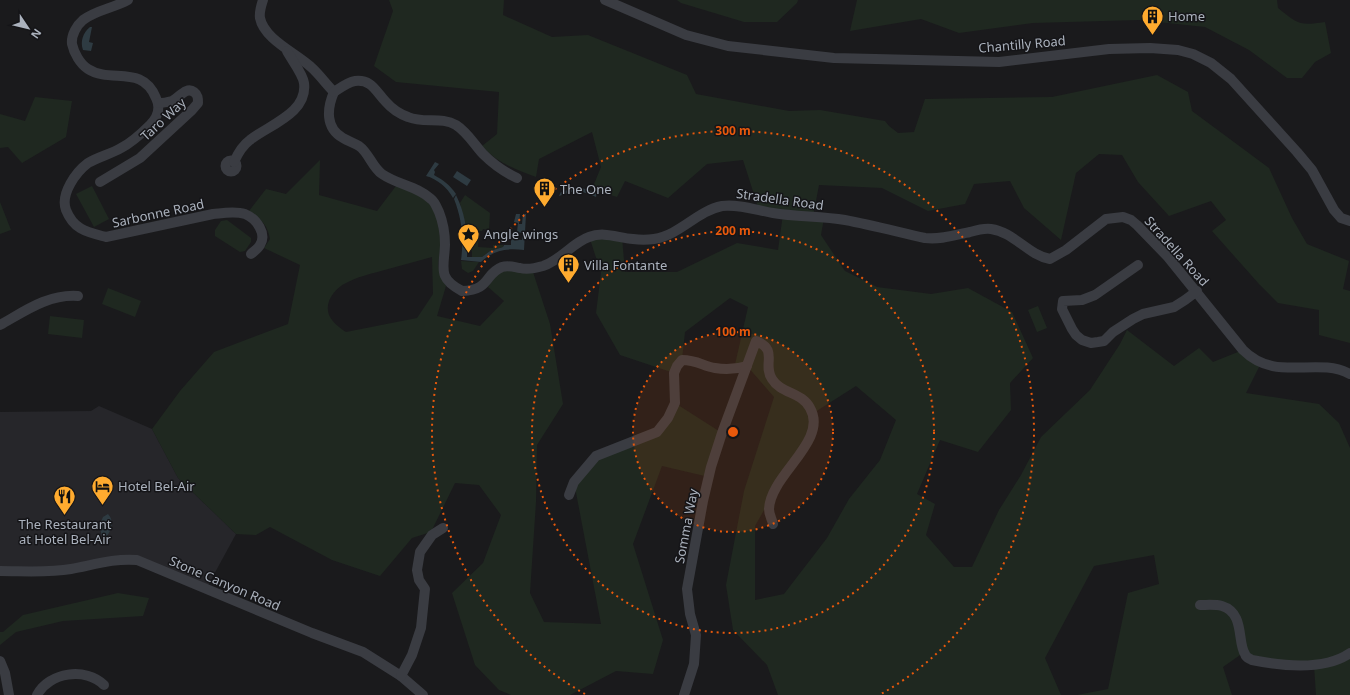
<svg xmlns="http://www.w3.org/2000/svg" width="1350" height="695" viewBox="0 0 1350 695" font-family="'Noto Sans',sans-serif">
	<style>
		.built { fill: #26262a }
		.green { fill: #1f2820; fill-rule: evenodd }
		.water { fill: #2e3b42 }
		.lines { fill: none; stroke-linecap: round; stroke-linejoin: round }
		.minor { stroke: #3a3c42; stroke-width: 10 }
		.ring { fill: none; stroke: #e8590c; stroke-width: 2; stroke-dasharray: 2 4 }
		.labels { text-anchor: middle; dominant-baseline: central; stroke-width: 3; stroke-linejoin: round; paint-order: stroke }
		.poi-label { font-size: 13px; fill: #abb2bd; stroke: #151518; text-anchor: start }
		.street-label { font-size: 13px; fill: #abb2bd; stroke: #151518 }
		.centre { fill: #e8590c; stroke: #151518; stroke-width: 2 }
		.ring-label { font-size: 12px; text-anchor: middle; font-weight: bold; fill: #e8590c; stroke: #151518; stroke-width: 3; stroke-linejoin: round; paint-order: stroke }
	</style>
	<rect width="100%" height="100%" fill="#1a1a1c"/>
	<path class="built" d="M 99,406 L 152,429 L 178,478 L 236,534 L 206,589 L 137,560 L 71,569 L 0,571 L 0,412 L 91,411 Z"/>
	<g class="green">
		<path d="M 389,0 L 504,0 L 503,15 L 552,37 L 588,35 L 687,75 L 696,94 L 789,111 L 820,110 L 885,121 L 889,126 L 898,133 L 914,132 L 925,99 L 1052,97 L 1157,75 L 1188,92 L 1192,111 L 1269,168 L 1292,218 L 1307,244 L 1349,261 L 1343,289 L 1350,291 L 1350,343 L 1319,335 L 1319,310 L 1278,303 L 1259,284 L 1212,231 L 1226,220 L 1211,201 L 1169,216 L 1138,182 L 1122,155 L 1099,154 L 1076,173 L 1061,240 L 1024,208 L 1010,181 L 974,184 L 965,204 L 928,211 L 882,188 L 819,185 L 813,217 L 824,218 L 821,235 L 845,271 L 877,287 L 931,294 L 968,288 L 1012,312 L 1033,358 L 1010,383 L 1011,410 L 978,452 L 940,440 L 917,494 L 935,504 L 926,535 L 954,567 L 972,567 L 999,510 L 1021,475 L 1041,437 L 1090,390 L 1120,344 L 1127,330 L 1174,366 L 1199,348 L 1213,362 L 1243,350 L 1261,363 L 1246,393 L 1319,404 L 1339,423 L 1350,448 L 1350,695 L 1316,695 L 1314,665 L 1295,665 L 1243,653 L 1223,667 L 1232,695 L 1077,695 L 1108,689 L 1128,593 L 1159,584 L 1154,555 L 1094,566 L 1045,658 L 1061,695 L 778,695 L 767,665 L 733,630 L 726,585 L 744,491 L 774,397 L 747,366 L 734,369 L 748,307 L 730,298 L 685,332 L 682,360 L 674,373 L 620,355 L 596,313 L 601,273 L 589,236 L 622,237 L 625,272 L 677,272 L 737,243 L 778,250 L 783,214 L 759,210 L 743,160 L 707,164 L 668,198 L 625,181 L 617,197 L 592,189 L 601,167 L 592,132 L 539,159 L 536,177 C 515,169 497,163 482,146 L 497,134 L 499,92 L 396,82 L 374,66 L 393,11 ZM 856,386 L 896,420 L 880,460 L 849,499 L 827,538 L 784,594 L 755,600 L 755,526 L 815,421 L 812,414 Z"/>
		<path d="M 677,0 L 798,0 L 797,3 L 777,22 L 744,22 L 681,3 Z"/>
		<path d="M 857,0 L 1277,0 L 1278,8 C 1298,24 1299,26 1325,22 L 1331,53 L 1315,62 L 1302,78 L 1287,78 L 1249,50 L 1205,27 L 1139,20 L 1033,23 L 959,33 L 921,19 L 850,31 Z"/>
		<path d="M 35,97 L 72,101 L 66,137 L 22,163 L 8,147 L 0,148 L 0,114 L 25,121 Z"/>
		<path d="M 320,160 L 319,195 L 377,211 L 399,182 L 430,202 L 438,221 L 441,244 L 438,265 L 440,275 L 446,286 L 437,316 L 480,326 L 504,301 L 488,287 L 501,268 L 532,269 L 550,324 L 563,404 L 537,445 L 536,502 L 530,593 L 544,622 L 601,624 L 574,482 L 596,456 L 657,432 L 675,403 L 722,433 L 709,477 L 662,466 L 633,544 L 663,640 L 653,674 L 616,671 L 570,695 L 511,695 L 499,690 L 475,665 L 452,593 L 483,563 L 501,515 L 479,485 L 455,483 L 431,532 L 412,538 L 380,576 L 332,560 L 270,527 L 256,535 L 236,534 L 178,478 L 152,429 L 180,391 L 214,352 L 288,324 L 300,265 L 264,248 L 270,239 C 267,223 261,220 249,211 L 266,189 L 286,194 ZM 432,257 L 433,294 L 417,318 L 346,332 C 340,328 332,322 329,315 C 324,302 335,288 346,283 C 357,277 370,274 381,271 C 398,266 415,262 432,257 Z"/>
		<path d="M 92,186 L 109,219 L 94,227 L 76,194 Z"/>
		<path d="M 465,195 L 490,213 L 489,230 L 483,229 L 482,231 L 479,231 L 478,247 L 493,248 L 493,245 L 503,245 L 503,247 L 490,251 L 482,257 L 472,257 L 472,251 L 467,251 L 465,224 L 460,203 Z"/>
		<path d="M 0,202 L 11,230 L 0,234 Z"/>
		<path d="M 227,220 L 251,238 L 251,242 L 245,251 L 240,252 L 215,236 L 215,230 L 221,221 Z"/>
		<path d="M 461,261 L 479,262 L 473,271 L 468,273 L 462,269 Z"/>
		<path d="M 108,288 L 141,301 L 135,317 L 102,304 Z"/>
		<path d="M 1038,306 L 1047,328 L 1037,332 L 1028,310 Z"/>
		<path d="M 50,316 L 84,320 L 82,338 L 48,334 Z"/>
		<path d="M 118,593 L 149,598 L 143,616 L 63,621 L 16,632 L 0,645 L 0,632 L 3,632 L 23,615 Z"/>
	</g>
	<g class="water">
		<path d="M 90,27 L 92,27 L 89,42 L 93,43 L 91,51 L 83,50 C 80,41 83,33 90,27 Z"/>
		<path d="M 435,162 L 439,164 L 434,170 L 435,172 L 434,175 C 443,180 450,185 456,194 L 453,198 C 447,187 437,179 426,176 Z"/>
		<path d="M 457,171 L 471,180 L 467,186 L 453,177 Z"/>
		<path d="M 578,187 L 585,189 L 597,193 L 596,197 C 578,189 576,190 559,196 L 561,192 Z"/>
		<path d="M 456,195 C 466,215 468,235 467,257 L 482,257 L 490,251 L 503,247 L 504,245 L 511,245 L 511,239 L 522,240 L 523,233 L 517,232 L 518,223 L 514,222 L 516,214 L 520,214 L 519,224 L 522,224 L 523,214 L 526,214 L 524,250 C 506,248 494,250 481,262 L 461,260 C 464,239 462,219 454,199 Z"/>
		<path d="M 108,514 C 114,520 112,529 107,536 L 102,536 L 99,526 L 103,517 Z"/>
	</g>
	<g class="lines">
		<g class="minor">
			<path d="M 128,0 C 114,8 96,10 83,20 C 77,25 71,35 72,44 C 74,53 80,64 88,69 C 111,84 142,64 156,98 C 161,108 157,118 150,125 C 142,133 131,143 121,148 C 111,154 98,157 88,163 C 76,172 60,194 66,210 C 74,230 87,232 106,237 L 213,214 C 224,213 235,211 245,214 C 257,219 267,234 260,245 C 258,249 254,251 251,254"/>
			<path d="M 263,0 C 261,6 259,12 260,18 C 264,39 296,53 311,67 C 319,74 326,84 334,92 C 327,108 325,128 343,138 C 348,141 354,143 359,146 C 369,153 372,167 382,174 C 398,185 417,186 431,199 C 435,202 437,208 439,212 C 443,222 445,234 445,245 C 444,268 437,278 462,291 C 491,290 484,274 502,267 C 508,265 514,267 520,268 C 528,270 536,268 543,266 C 561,260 572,243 589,237 C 604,231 618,238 633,239 C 640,240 647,240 654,239 C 680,235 697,211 722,206 C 739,204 756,210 773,213 C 797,217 821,216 845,220 C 872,225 898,232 925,238 C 940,240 955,235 970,232 C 977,230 984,228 991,229 C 1014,232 1028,255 1050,259 L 1066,250 L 1106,219 L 1123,217 L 1131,220 L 1137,225 L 1168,257 L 1243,350 C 1276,383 1316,356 1350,374"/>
			<path d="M 605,0 L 686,35 L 728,46 L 834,58 L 999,62 L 1109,49 L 1150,48 L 1178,50 L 1193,54 L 1211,63 L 1231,79 L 1297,152 L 1312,170 L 1334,210 L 1341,218 L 1350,221"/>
			<path d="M 334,92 C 340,88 348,82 355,81 C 372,79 376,92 386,102 C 392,109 400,114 408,117 C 424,124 441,116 456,125 C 467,132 474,144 483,154 C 493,164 504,172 517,178"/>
			<circle cx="231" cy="166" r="5.5"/>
			<path d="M 234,162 C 238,153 243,145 250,140 C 269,125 308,113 304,83 C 303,74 291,59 287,51"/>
			<path d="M 100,182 L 140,158 L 192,110 L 198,103 C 198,98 198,95 194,92 C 186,86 179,98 172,101 C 168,102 163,103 159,103"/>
			<path d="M 1138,265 L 1095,295 L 1082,300 L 1063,301 L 1062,309 L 1072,329 L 1076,335 L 1082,340 L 1091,343 L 1098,342 L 1104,341 L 1113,332 L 1133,319 L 1143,314 L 1174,307 L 1185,300 L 1197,291"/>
			<path d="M 0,325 C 25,311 48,294 78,296"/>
			<path d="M 569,495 L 574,482 L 596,456 L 657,432 L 668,418 L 675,403 L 674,373 L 677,366 L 682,360 C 697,360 703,366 715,368 C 726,370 737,369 747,366"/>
			<path d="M 0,571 C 23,571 48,573 71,569 C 93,565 114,558 137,560 L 312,633 L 363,652 L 401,676 L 423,695"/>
			<path d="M 1200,605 C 1207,605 1215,604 1222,606 C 1245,613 1237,642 1245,654 C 1246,658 1249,658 1252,660 C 1282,666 1324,671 1350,653"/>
			<path d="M 0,661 L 5,673 L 9,695"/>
			<path d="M 401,676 L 412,655 L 421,628 L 425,589 L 419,580 L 417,570 L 420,552 L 432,535 L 443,528"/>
			<path d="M 37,695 C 49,672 86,667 104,685"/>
			<path d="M 684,695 L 694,664 L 696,635 L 690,614 L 687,589 L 703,501 L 711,467 L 722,433 L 756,341 C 779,350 762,364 772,379 C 781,394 802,392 810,408 C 829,441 770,475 769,509 C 769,515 772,519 773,524"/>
		</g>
	</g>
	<circle cx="733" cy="432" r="100" fill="#e8590c" fill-opacity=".12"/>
	<g class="ring">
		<circle cx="733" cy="432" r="100"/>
		<circle cx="733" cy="432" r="201"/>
		<path d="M585 694A301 301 0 1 1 881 694"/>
	</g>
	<defs>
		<symbol id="building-pin" viewBox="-11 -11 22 30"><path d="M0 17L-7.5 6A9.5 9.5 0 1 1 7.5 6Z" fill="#ffab2f" stroke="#151518"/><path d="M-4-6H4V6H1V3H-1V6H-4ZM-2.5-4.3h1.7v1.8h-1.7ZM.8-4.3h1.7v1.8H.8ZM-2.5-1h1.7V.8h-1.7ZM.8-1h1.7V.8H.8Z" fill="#111"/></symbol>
		<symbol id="sight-pin" viewBox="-11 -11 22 30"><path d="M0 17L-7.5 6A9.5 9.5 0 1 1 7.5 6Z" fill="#ffab2f" stroke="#151518"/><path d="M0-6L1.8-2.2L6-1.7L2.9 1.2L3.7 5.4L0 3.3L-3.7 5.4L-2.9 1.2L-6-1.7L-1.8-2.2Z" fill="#111"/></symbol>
		<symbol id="hotel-pin" viewBox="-11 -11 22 30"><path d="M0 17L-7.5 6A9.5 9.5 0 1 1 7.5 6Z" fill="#ffab2f" stroke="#151518"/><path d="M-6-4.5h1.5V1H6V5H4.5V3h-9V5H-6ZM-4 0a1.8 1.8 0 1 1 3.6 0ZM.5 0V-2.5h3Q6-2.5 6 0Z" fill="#111"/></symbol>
		<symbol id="restaurant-pin" viewBox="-11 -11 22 30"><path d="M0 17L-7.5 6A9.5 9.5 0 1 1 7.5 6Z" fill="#ffab2f" stroke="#151518"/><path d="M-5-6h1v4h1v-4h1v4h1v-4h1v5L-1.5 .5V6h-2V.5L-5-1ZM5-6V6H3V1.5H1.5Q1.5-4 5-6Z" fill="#111"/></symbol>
	</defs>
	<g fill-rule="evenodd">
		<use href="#building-pin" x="1140" y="4" width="25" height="34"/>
		<use href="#building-pin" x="532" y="176" width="25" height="34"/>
		<use href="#sight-pin" x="456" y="222" width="25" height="34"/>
		<use href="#building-pin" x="556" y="252" width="25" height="34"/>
		<use href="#hotel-pin" x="90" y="474" width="25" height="34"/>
		<use href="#restaurant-pin" x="52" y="484" width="25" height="34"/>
	</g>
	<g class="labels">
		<g class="poi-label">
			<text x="1168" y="16">Home</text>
			<text x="560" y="189">The One</text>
			<text x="484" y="234">Angle wings</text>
			<text x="584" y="265">Villa Fontante</text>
			<text x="118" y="486">Hotel Bel-Air</text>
			<text x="65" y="524" text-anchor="middle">The Restaurant<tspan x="65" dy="15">at Hotel Bel-Air</tspan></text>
		</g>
		<g class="street-label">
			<text transform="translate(1022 44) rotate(-5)">Chantilly Road</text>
			<text transform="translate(163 119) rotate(-43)">Taro Way</text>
			<text transform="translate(780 199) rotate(8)">Stradella Road</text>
			<text transform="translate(158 213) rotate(-12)">Sarbonne Road</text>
			<text transform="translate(1177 251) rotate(48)">Stradella Road</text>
			<text transform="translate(686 526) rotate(-79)">Somma Way</text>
			<text transform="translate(225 583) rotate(23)">Stone Canyon Road</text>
		</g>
	</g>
	<circle cx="733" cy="432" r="6" class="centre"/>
	<g class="ring-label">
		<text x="733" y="135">300 m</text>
		<text x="733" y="235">200 m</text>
		<text x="733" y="336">100 m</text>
	</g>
	<g transform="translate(28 28) rotate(125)" stroke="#151518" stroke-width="3" paint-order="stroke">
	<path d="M0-3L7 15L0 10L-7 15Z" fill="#abb2bd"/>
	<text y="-6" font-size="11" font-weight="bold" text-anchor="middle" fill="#abb2bd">N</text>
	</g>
</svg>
